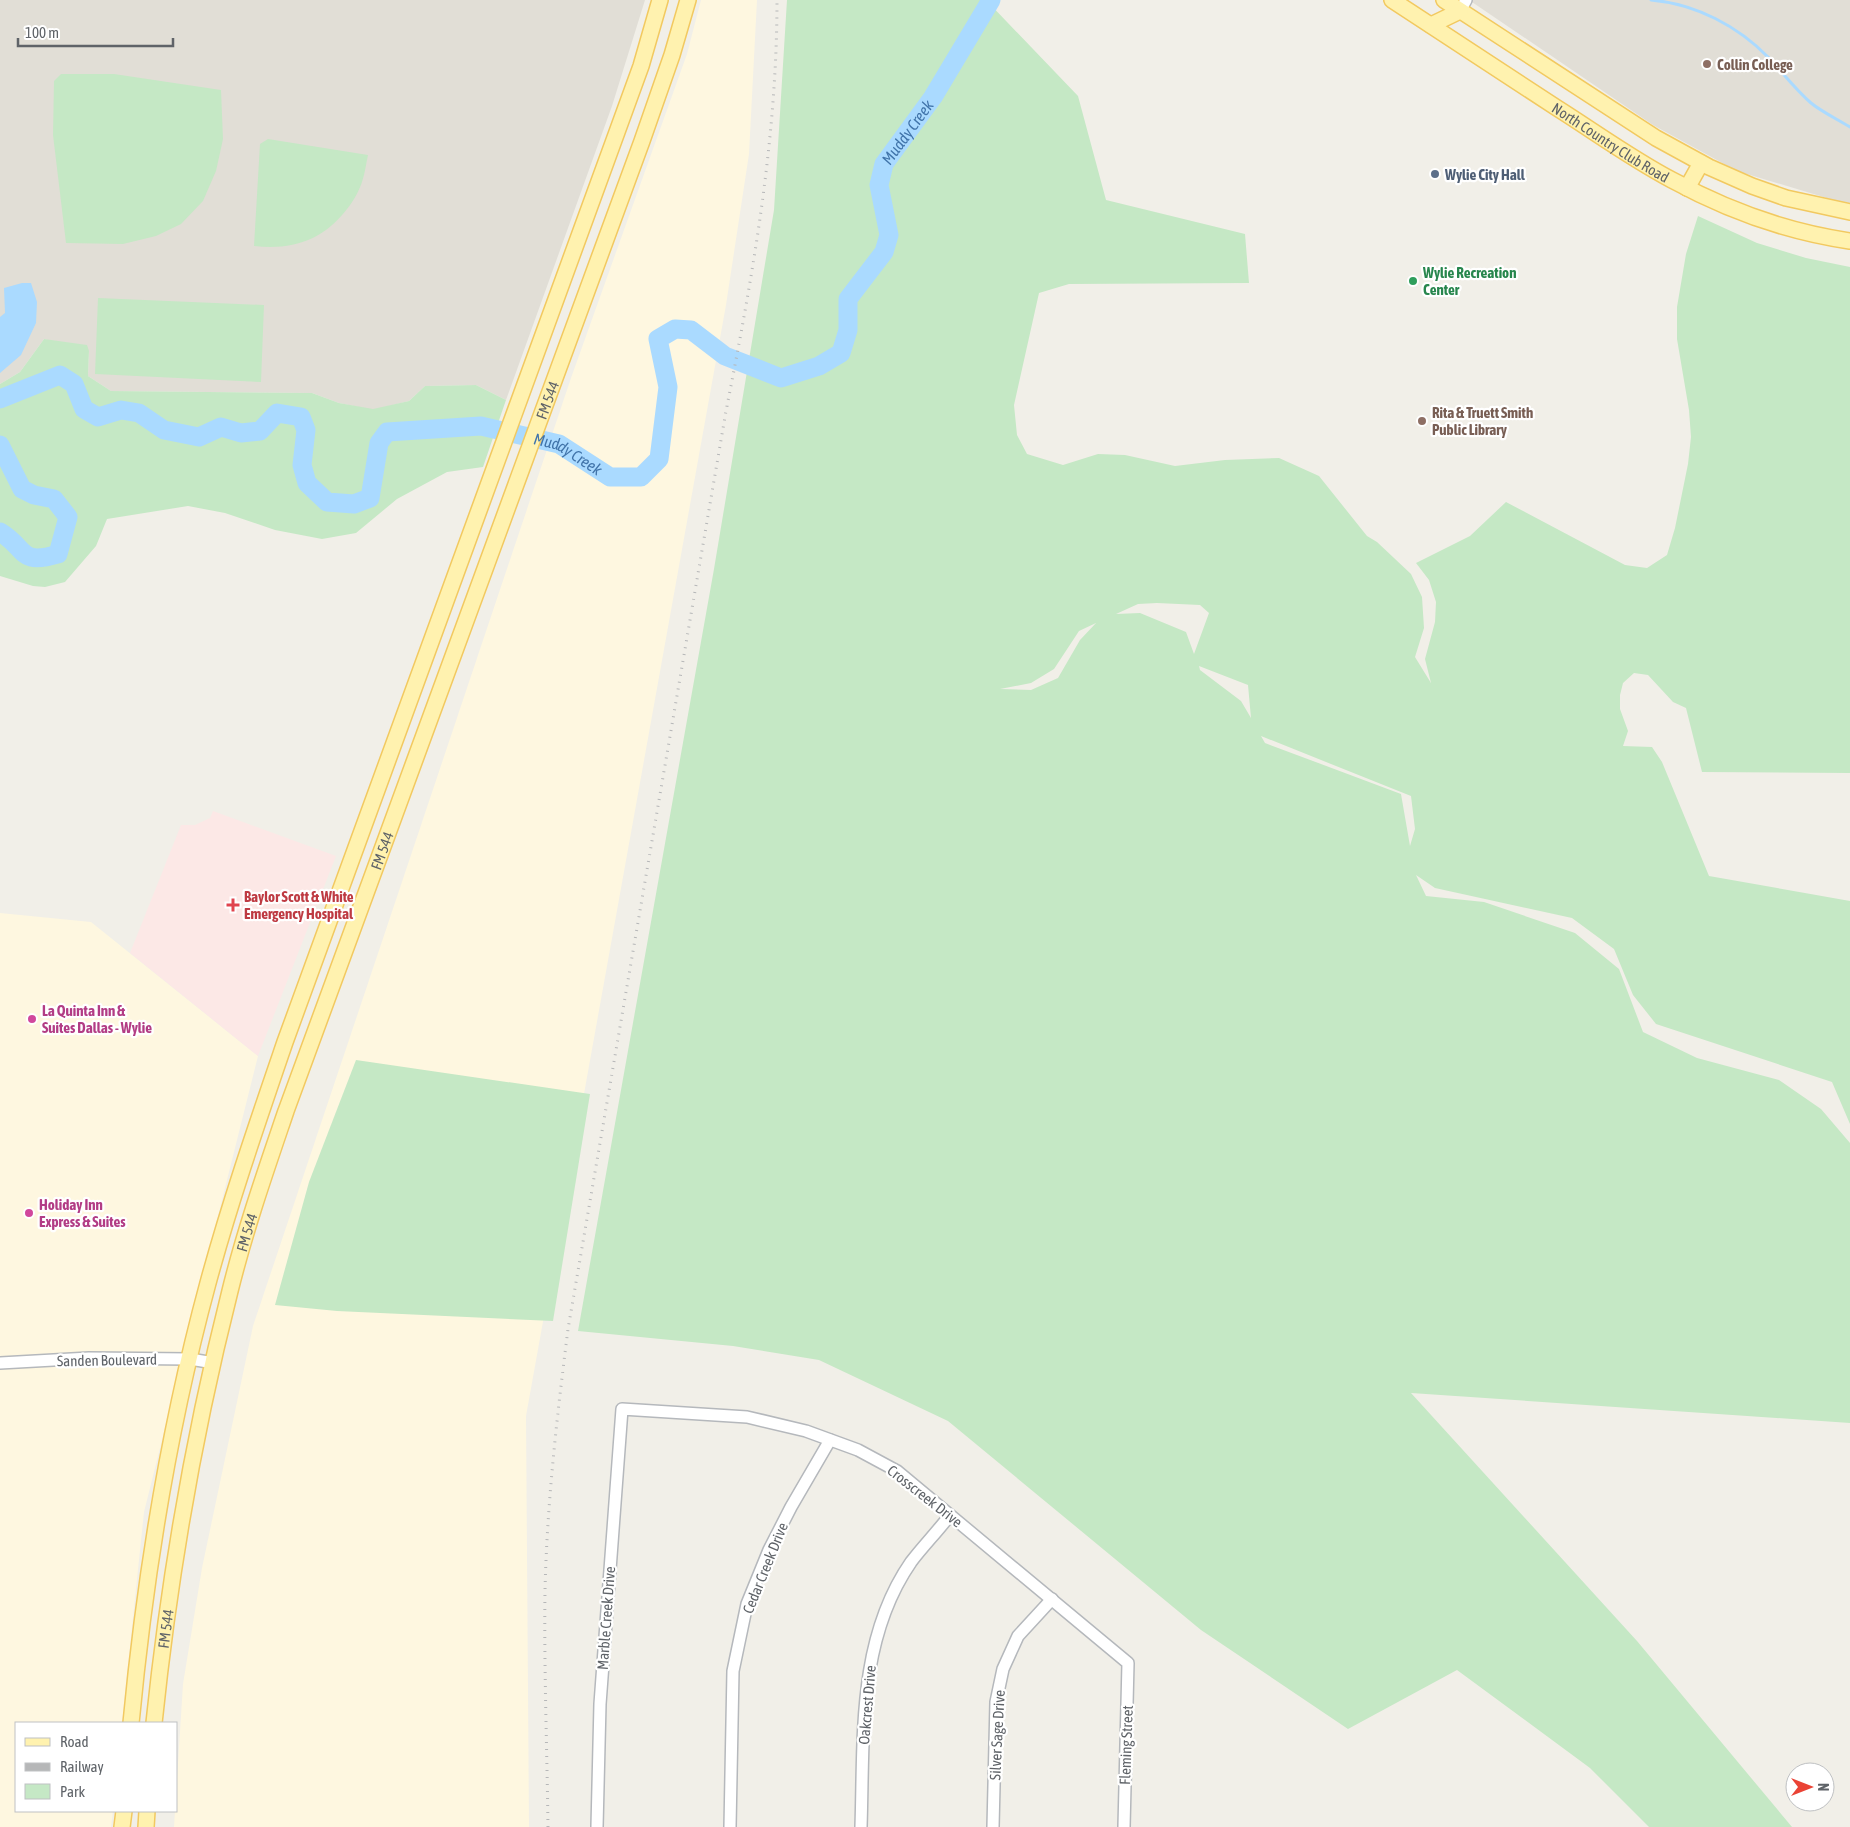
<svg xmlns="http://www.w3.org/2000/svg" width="1850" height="1827" viewBox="0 0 1850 1827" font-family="'Asap Condensed',sans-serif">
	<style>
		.commercial { fill: #fef7e0 }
		.education { fill: #e1ded6 }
		.medical { fill: #fce8e6 }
		.green { fill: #c5e8c5; fill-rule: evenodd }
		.water { fill: #aadaff }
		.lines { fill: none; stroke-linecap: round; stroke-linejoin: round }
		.stream { stroke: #aadaff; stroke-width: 3 }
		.river { stroke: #aadaff; stroke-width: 19 }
		.minor-casing { stroke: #b5b8bc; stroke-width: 14 }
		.major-casing { stroke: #f2c960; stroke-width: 18 }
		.minor { stroke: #fff; stroke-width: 11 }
		.major { stroke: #fff2af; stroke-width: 15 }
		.rail { stroke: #b6b7b8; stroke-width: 3; stroke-dasharray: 1 6; stroke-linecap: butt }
		.education-dot { fill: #8d6e63; stroke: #fff; stroke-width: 2 }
		.service-dot { fill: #5c6f8a; stroke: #fff; stroke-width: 2 }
		.leisure-dot { fill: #2e9e5b; stroke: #fff; stroke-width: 2 }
		.health-dot { fill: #e0444e; stroke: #fff; stroke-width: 2 }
		.hotel-dot { fill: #d1479c; stroke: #fff; stroke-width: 2 }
		.labels { text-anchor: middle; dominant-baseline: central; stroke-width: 4.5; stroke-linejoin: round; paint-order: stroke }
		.education-label { font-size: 15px; font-weight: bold; fill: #785e54; stroke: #fff; text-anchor: start }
		.street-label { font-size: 15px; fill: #5f6368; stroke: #fff }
		.service-label { font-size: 15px; font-weight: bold; fill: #4e5e75; stroke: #fff; text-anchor: start }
		.leisure-label { font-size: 15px; font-weight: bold; fill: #27864d; stroke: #fff; text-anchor: start }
		.health-label { font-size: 15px; font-weight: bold; fill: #be3a42; stroke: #fff; text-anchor: start }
		.hotel-label { font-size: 15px; font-weight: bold; fill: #b23c85; stroke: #fff; text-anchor: start }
		.water-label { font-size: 16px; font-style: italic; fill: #4174aa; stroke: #fff }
	</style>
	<rect width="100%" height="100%" fill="#f1efe8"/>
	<g class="commercial">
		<path d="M 701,0 L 757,0 L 749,154 L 726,305 L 526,1416 L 529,1827 L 174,1827 L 183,1684 L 202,1568 L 253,1326 L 571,378 L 687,54 Z"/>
		<path d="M 0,913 L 91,922 L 258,1056 L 144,1512 L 122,1723 L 16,1723 L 16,1811 L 113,1811 L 111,1827 L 0,1827 Z"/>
	</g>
	<g class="education">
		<path d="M 0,0 L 645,0 L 612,106 L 506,400 L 476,385 L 425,386 L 409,401 L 373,410 L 339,403 L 312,393 L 111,391 L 88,376 L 89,351 L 44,339 L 20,372 L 0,384 Z"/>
		<path d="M 1469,0 L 1850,0 L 1850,203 L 1840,202 L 1737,171 L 1653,125 Z"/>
	</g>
	<path class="medical" d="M 213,811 L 336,856 L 258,1056 L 130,953 L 181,825 L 195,825 L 210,818 Z"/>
	<g class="green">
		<path d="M 787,0 L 986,0 L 1078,96 L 1106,200 L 1245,234 L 1249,283 L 1069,284 L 1039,293 L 1014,405 L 1017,435 L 1027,454 L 1063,465 L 1098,454 L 1125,455 L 1175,466 L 1225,460 L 1279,458 L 1319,476 L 1367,536 L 1377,542 L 1411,574 L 1422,597 L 1424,628 L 1415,657 L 1431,683 L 1425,659 L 1435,622 L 1436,602 L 1429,580 L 1416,563 L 1470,536 L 1506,502 L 1625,565 L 1647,568 L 1667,555 L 1675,528 L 1688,464 L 1691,437 L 1689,410 L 1677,339 L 1677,307 L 1686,254 L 1698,216 L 1757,243 L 1806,258 L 1850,267 L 1850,773 L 1702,772 L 1686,708 L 1673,702 L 1648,675 L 1634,673 L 1623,683 L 1620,695 L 1620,709 L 1628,731 L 1623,746 L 1652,747 L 1662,762 L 1709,876 L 1850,901 L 1850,1124 L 1832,1082 L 1656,1024 L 1633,995 L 1614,949 L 1572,918 L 1435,888 L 1416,875 L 1426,896 L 1484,902 L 1575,933 L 1619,969 L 1643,1032 L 1697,1058 L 1779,1080 L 1821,1109 L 1850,1143 L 1850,1423 L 1411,1393 L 1637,1641 L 1792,1827 L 1649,1827 L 1590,1768 L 1457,1670 L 1348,1729 L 1201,1630 L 948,1421 L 819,1360 L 733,1346 L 578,1331 L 714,569 L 774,210 ZM 1157,603 L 1200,605 L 1209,613 L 1194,654 L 1186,632 L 1140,613 L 1116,614 L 1138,604 ZM 1096,623 L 1080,640 L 1058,678 L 1031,690 L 1000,689 L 1031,683 L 1054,669 L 1079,631 ZM 1199,666 L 1248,685 L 1251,718 L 1241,701 L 1200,670 ZM 1261,736 L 1411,796 L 1415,829 L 1410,846 L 1401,794 L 1265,743 Z"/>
		<path d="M 61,74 L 114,74 L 221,90 L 223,139 L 216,171 L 203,201 L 181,224 L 156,236 L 123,244 L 66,243 L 53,135 L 54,81 Z"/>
		<path d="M 268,139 L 368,155 C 366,164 365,173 362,182 C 359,191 353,202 347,209 C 322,241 293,250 254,246 L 260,144 Z"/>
		<path d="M 98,298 L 264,305 L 261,382 L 95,374 Z"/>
		<path d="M 44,339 L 87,345 L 89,351 L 88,376 L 111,391 L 312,393 L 339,403 L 373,409 L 409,401 L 425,386 L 476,385 L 506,400 L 483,467 L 447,472 L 397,499 L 356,533 L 322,539 L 275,530 L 225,513 L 188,506 L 107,519 L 96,546 L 65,582 L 45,587 L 33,586 L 0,576 L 0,384 L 20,372 Z"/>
		<path d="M 356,1060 L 590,1094 L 553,1321 L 337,1311 L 275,1305 L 309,1182 Z"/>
	</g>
	<path class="water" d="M 22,283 L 31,283 L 37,302 L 36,323 L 21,355 L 0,373 L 0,317 L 5,313 L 4,288 Z"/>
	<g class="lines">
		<path class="stream" d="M 1651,0 C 1696,4 1738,26 1769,58 C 1783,73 1795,89 1811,103 C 1822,112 1837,119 1850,127"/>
		<g class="river">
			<path id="s1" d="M 0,399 L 60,375 L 74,384 L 84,409 L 98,417 L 121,410 L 139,413 L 164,430 L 199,437 L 221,427 L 241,433 L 260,431 L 277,413 L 301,417 L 306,430 L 302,465 L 307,483 L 327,502 L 354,504 L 370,498 L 379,443 L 387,432 L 481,426 L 559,444 L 610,477 L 641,477 L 659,459 L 668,387 L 658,339 L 675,329 L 691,330 L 725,356 L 781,378 L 819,366 L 841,353 L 848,330 L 848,299 L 884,252 L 889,235 L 879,185 L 884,164 L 933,97 L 991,0"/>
			<path d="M 0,445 L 22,489 L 34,495 L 54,499 L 68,517 L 58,554 C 18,566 27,548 0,532"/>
		</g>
		<defs>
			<g id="minor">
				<path d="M 1460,11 L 1466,0"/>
				<path d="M 0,1363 L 89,1358 L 190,1359 L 214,1363"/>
				<path d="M 597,1827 L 600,1704 L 622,1409 L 747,1417 L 806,1431 L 858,1450 L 897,1471 L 1128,1663 L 1124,1827"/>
				<path d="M 730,1827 L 733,1671 L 747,1604 L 769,1550 L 791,1507 L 830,1440"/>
				<path d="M 861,1827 C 864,1737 857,1640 911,1562 C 923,1546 938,1531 950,1515"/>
				<path d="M 993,1827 L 996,1702 L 1003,1669 L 1018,1636 L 1052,1599"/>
			</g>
			<g id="major">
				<path id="s2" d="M 1392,0 C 1447,36 1502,72 1557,108 C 1595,132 1632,159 1672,180 C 1727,210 1788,232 1850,241"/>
				<path d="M 1444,0 L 1656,138 L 1709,167 L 1752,186 L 1786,198 L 1850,212"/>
				<path d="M 1431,25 L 1460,11"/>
				<path d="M 1687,188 L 1701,163"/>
				<path d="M 131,1723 C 145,1575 169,1427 208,1283 C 230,1202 258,1121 285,1042 L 617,132 L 641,66 L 660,0"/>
				<path id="s3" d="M 154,1723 C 169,1578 194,1433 230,1291 C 245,1230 266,1170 286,1111 L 642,141 L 672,55 L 688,0"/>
				<path d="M 122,1827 L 124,1811"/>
				<path d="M 146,1827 L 147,1811"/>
			</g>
		</defs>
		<use href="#minor" class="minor-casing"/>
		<use href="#major" class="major-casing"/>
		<use href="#minor" class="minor"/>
		<use href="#major" class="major"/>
		<path class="rail" d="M 548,1827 C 547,1748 544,1670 545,1591 C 547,1503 557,1416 568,1329 L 726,411 C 753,275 777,139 777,0"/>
	</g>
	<g class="education-dot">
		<circle cx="1707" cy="64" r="5"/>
		<circle cx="1422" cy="421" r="5"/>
	</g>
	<circle class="service-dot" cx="1435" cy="174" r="5"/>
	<circle class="leisure-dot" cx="1413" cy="281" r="5"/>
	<path class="health-dot" d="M230.5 897.5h5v5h5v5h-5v5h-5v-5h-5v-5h5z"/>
	<g class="hotel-dot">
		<circle cx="32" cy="1019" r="5"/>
		<circle cx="29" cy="1213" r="5"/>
	</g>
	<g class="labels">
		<g class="education-label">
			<text x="1717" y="64">Collin College</text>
			<text x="1432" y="412">Rita &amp; Truett Smith<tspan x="1432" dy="17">Public Library</tspan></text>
		</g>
		<g class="street-label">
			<text stroke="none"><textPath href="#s2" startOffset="261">North Country Club Road</textPath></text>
			<text stroke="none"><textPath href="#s3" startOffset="1385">FM 544</textPath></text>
			<text stroke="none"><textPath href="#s3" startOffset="905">FM 544</textPath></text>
			<text stroke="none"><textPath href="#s3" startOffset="500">FM 544</textPath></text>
			<text transform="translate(107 1360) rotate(-1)">Sanden Boulevard</text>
			<text transform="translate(925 1496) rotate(38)">Crosscreek Drive</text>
			<text transform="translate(765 1568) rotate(-68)">Cedar Creek Drive</text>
			<text transform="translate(606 1618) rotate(-86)">Marble Creek Drive</text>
			<text stroke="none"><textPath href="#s3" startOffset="95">FM 544</textPath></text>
			<text transform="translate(867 1705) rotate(-85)">Oakcrest Drive</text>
			<text transform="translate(997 1735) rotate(-87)">Silver Sage Drive</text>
			<text transform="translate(1126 1745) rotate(-88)">Fleming Street</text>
		</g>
		<g class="service-label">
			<text x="1445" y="174">Wylie City Hall</text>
		</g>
		<g class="leisure-label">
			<text x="1423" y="272">Wylie Recreation<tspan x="1423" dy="17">Center</tspan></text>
		</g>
		<g class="health-label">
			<text x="244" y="896">Baylor Scott &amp; White<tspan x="244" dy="17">Emergency Hospital</tspan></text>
		</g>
		<g class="hotel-label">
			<text x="42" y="1010">La Quinta Inn &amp;<tspan x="42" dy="17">Suites Dallas - Wylie</tspan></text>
			<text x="39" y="1204">Holiday Inn<tspan x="39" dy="17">Express &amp; Suites</tspan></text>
		</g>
		<g class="water-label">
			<text stroke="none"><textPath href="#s1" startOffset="1416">Muddy Creek</textPath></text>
			<text stroke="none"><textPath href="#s1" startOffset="741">Muddy Creek</textPath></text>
		</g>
	</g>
	<rect x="15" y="1722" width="162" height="90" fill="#ffffff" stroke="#bfc1c3"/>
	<rect x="25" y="1738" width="25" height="8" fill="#fff2af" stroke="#bfc1c3"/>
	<text x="60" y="1747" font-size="15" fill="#5f6368">Road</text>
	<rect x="25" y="1763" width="25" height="8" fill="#b6b7b8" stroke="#bfc1c3"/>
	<text x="60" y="1772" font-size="15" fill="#5f6368">Railway</text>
	<rect x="25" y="1784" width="25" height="15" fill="#c5e8c5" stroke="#bfc1c3"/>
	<text x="60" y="1797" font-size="15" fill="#5f6368">Park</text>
	<g transform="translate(1810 1787) rotate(90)"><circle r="24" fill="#ffffff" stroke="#bfc1c3"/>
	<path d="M0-4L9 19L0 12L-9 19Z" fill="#ea4335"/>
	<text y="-8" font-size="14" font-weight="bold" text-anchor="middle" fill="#5f6368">N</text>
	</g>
	<path d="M18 38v8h155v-8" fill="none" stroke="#5f6368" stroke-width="2.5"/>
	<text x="25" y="38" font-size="15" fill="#5f6368" stroke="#ffffff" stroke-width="4" paint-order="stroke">100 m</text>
</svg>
